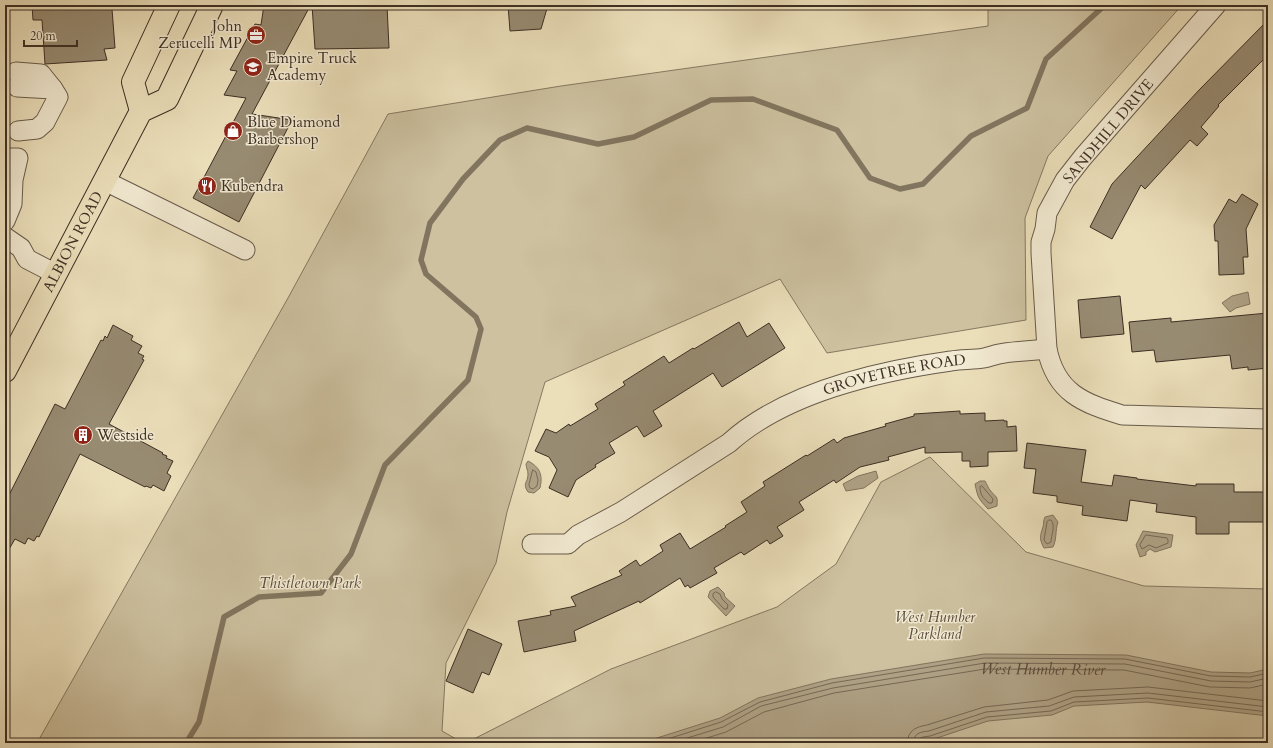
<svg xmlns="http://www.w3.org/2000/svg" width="1273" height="748" viewBox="0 0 1273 748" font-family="Cardo,serif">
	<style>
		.green { fill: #cdc1a0; stroke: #857862 }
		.water { fill: #b0a387; stroke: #82755f }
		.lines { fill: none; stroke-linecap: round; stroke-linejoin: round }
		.shore { stroke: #766956; stroke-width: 1 }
		.stream { stroke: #82755f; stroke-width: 5.5 }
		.building { fill: #978b72; stroke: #3d2f24 }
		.minor-casing { stroke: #685b4a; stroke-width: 21 }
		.major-casing { stroke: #3d2f24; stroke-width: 24 }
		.minor { stroke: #f2ead2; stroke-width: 19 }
		.major { stroke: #ebdfba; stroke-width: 22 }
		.labels { text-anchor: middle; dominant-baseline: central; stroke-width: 3; stroke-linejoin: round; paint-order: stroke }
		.poi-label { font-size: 15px; fill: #3d2f24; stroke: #f2ead2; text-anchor: start }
		.street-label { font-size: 15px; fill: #3d2f24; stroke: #f2ead2 }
		.park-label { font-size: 15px; font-style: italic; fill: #5a4c3d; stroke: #f2ead2 }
		.water-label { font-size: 16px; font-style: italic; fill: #5a4c3d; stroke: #f2ead2 }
	</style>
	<rect width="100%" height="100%" fill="#ebdfba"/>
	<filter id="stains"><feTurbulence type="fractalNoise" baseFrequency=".005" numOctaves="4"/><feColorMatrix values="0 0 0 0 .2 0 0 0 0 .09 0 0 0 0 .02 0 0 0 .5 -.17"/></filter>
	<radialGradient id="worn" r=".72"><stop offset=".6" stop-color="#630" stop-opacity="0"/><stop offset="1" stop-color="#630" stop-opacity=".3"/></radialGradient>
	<g class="green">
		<path d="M 988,5 L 1182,5 L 1048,156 L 1025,218 L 1026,320 L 827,353 L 780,279 L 545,382 L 507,512 L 496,563 L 446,663 L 442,731 L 463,743 L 37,743 L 288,298 L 388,114 L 561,86 L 988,26 Z"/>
		<path d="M 930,457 L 1026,552 L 1144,586 L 1268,589 L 1268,743 L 466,743 L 611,669 L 777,607 L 836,564 L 881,482 Z"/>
	</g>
	<g class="water">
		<path d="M 1248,292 L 1250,304 L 1236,308 L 1230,312 L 1222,303 L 1232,296 Z"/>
		<path d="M 528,461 C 540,467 543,475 540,488 L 534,493 L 528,492 C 522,483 528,483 528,474 C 528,471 526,467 526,464 Z"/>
		<path d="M 876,471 L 878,478 L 864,488 L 846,491 L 843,484 L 858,476 Z"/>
		<path d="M 980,481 L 985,481 C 987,484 988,488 990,490 C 996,498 998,495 997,506 L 988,509 C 978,498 978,498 975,484 Z"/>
		<path d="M 1053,515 L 1058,522 C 1055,531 1057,539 1053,547 L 1044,548 C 1039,539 1040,536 1043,527 C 1044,523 1043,521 1045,517 Z"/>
		<path d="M 1143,531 L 1173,535 L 1171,547 L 1155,552 L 1150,549 L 1146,552 L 1146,555 L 1140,557 L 1136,545 Z"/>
		<path d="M 718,587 L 724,593 L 725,597 L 735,606 L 726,616 L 708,597 L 710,591 Z"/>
		<path d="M 984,654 L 1126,655 L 1211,672 L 1250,673 L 1268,669 L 1268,716 L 1147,702 L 1074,706 L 1052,715 L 988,721 L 931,740 L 910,743 L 641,743 L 720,718 L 758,698 L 831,679 Z"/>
	</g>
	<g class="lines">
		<g class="shore">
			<path d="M 533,470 L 536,472 L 538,480 L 537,486 L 533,489 L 530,488 L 529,485 Z"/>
			<path d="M 982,486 L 993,499 L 992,503 L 989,503 C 983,498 980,495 980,487 Z"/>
			<path d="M 1049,520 L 1051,520 C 1056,526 1051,535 1051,542 L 1047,544 L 1044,540 L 1047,522 Z"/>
			<path d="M 1146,535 L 1167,538 L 1168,540 L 1168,543 L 1156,548 L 1149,545 L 1142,549 L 1140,545 Z"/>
			<path d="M 716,592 L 720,594 L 722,599 L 728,605 L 727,609 L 724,609 L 713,597 L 713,594 Z"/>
			<path d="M 655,743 L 721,722 L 760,702 L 832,683 L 984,658 L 1125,659 L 1211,676 L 1250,677 L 1268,673"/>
			<path d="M 671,743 L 723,727 L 761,706 L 833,688 L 985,663 L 1125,664 L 1211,681 L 1250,682 L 1268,678"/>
			<path id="s1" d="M 691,743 L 726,732 L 764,712 L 834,693 L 985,669 L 1124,670 L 1210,687 L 1250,688 L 1268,684"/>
			<path d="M 907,743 C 908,730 916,727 927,725 L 984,707 L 1048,700 L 1073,691 L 1148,687 L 1268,701"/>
			<path d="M 913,743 C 914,733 920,732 929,731 L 986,712 L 1049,706 L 1074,697 L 1148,693 L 1268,707"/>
			<path d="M 918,743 C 918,736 925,737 930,736 L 987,717 L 1051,711 L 1074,702 L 1148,698 L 1268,712"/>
		</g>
		<path class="stream" d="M 186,743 L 199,722 L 224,617 L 259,597 L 321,593 L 351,554 L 385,465 L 468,380 L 481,329 L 476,317 L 426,274 L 421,260 L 430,223 L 463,179 L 500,140 L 527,128 L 598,144 L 634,137 L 711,100 L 753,99 L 837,130 L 870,178 L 900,189 L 923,184 L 971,136 L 1027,108 L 1046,59 L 1105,5"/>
	</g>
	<g class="building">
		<path d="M 32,5 L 104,5 L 105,9 L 112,9 L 115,48 L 104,49 L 107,60 L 45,64 L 42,20 L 33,20 Z"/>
		<path d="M 264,5 L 293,5 L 309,8 L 252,114 L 292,120 L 239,222 L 193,198 L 246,98 L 224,95 L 237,71 L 230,70 L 255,24 L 261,25 Z"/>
		<path d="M 312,5 L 387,5 L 389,48 L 315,49 Z"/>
		<path d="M 508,5 L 548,5 L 541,29 L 510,31 Z"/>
		<path d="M 1268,20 L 1268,55 L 1218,105 L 1219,106 L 1201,127 L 1208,134 L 1197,146 L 1190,140 L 1145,189 L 1141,185 L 1112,239 L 1090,227 L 1112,184 L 1200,89 Z"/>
		<path d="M 1242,194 L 1258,204 L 1246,229 L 1248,257 L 1243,257 L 1244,274 L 1219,275 L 1218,241 L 1215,241 L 1214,225 L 1229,199 L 1236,203 Z"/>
		<path d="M 1120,296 L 1124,334 L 1081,338 L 1078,300 Z"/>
		<path d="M 1268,313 L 1268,368 L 1248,370 L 1248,367 L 1232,369 L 1230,355 L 1156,362 L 1154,350 L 1132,352 L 1129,322 L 1171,318 L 1171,322 Z"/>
		<path d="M 739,322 L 747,337 L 769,323 L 785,348 L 722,387 L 713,373 L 653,411 L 662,426 L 644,437 L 637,426 L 609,443 L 615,453 L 595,465 L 596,467 L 576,480 L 568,497 L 549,488 L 557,470 L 549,457 L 535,451 L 546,429 L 556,433 L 569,424 L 570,426 L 598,409 L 595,404 L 625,385 L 623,382 L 664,356 L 669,363 L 693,348 L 694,349 Z"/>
		<path d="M 113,325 L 133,336 L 131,340 L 142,346 L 138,353 L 144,356 L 142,359 L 144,360 L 109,424 L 163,453 L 162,454 L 167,456 L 166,458 L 173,461 L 167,473 L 171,476 L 164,491 L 153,485 L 151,488 L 146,486 L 145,487 L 80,454 L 39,537 L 37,536 L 34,541 L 28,538 L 25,544 L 15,539 L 5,556 L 5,503 L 55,404 L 65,409 L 101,340 L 103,341 L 105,336 L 107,338 Z"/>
		<path d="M 960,411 L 960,414 L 985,413 L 985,421 L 1004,420 L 1004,421 L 1007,421 L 1007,427 L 1016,426 L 1017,451 L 988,452 L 988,466 L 970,467 L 970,461 L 962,461 L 962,452 L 925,453 L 925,447 L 888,457 L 889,460 L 860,467 L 836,483 L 834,480 L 799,502 L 804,510 L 777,527 L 783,536 L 770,544 L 767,540 L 744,555 L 741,552 L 714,568 L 717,573 L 690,588 L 688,585 L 685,587 L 680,578 L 640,603 L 639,601 L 574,631 L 576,641 L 524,652 L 518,621 L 551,615 L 550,611 L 576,606 L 571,597 L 622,575 L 619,571 L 636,560 L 640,566 L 663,551 L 660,545 L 680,533 L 690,549 L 726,527 L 725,526 L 747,512 L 741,502 L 765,486 L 763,482 L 806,455 L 807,456 L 834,439 L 837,443 L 844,438 L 886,426 L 885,424 L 914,416 L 914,414 Z"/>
		<path d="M 1027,443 L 1086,450 L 1081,482 L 1112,486 L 1114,475 L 1137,478 L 1137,479 L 1196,486 L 1196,484 L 1234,484 L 1234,492 L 1268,492 L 1268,522 L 1229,522 L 1229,534 L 1196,534 L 1196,517 L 1156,512 L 1157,504 L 1130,500 L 1127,521 L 1082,515 L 1083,506 L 1057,502 L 1057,496 L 1033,493 L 1036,469 L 1024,468 Z"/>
		<path d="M 468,629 L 502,644 L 489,675 L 482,672 L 473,693 L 446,681 Z"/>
	</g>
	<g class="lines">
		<defs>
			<g id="minor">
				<path d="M 1216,5 L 1083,157 L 1065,180 L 1047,213 L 1045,229 L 1041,242 L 1041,253 L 1047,349 C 1056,393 1083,403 1122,415 L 1268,419"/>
				<path d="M 16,72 L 41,74 L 53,89"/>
				<path d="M 17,87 L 53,89 L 58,97 L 45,122 L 37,129 L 18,131"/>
				<path d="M 5,158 L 18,158 L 13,180 L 12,204 L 5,221"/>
				<path d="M 105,181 L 245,250"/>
				<path d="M 5,237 L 21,248 L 27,259 L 56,274"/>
				<path id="s2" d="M 532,544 L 568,544 L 578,535 L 621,512 L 729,443 C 784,393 879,371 951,361 C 962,359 973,360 984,358 C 989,357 994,355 999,354 C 1014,351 1031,351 1047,349"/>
			</g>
			<g id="major">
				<path d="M 141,111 L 133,82 L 169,5"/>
				<path id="s3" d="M 5,371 L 141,111 L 167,99 L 212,5"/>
			</g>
		</defs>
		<use href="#minor" class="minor-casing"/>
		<use href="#major" class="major-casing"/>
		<use href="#minor" class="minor"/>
		<use href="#major" class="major"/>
	</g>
	<defs>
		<symbol id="office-disc" viewBox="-11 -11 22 22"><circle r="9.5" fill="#8f2418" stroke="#f2ead2"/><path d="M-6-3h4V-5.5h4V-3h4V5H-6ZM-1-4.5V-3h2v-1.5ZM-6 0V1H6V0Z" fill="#fff"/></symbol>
		<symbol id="university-disc" viewBox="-11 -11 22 22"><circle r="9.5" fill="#8f2418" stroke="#f2ead2"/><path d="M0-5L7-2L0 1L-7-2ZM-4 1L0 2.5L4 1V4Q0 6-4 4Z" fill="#fff"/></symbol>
		<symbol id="shop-disc" viewBox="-11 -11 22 22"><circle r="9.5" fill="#8f2418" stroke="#f2ead2"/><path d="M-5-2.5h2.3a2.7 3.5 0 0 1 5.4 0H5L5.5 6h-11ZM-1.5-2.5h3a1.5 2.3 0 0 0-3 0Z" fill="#fff"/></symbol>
		<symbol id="restaurant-disc" viewBox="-11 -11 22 22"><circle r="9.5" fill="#8f2418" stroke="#f2ead2"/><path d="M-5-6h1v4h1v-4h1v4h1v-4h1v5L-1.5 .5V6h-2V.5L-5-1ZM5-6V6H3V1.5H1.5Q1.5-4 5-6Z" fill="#fff"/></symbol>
		<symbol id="building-disc" viewBox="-11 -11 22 22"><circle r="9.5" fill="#8f2418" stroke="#f2ead2"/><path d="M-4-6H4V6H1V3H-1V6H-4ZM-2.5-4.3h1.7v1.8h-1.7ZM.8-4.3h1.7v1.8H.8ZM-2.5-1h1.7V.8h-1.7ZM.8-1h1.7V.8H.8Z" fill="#fff"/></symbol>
	</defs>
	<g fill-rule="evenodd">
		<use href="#office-disc" x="245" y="24" width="22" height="22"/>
		<use href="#university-disc" x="242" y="56" width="22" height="22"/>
		<use href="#shop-disc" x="222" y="120" width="22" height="22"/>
		<use href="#restaurant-disc" x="196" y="175" width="22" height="22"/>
		<use href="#building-disc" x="72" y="424" width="22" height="22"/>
	</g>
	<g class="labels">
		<g class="poi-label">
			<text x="242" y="26" text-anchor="end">John<tspan x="242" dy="17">Zerucelli MP</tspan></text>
			<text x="267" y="58">Empire Truck<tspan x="267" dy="17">Academy</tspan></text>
			<text x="247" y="122">Blue Diamond<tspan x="247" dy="17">Barbershop</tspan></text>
			<text x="221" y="186">Kubendra</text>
			<text x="97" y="435">Westside</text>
		</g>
		<g class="street-label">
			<text transform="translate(1108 131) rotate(-50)">SANDHILL DRIVE</text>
			<text stroke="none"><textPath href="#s3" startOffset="146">ALBION ROAD</textPath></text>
			<text stroke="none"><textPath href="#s2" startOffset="408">GROVETREE ROAD</textPath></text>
		</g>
		<g class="park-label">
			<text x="310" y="583">Thistletown Park</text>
			<text x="935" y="617">West Humber<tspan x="935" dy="17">Parkland</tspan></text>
		</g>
		<g class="water-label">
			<text stroke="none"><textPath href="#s1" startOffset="363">West Humber River</textPath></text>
		</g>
	</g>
	<rect width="1273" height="748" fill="none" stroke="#ebdfba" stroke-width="20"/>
	<rect x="6" y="6" width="1261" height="736" fill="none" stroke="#3d2f24" stroke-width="2"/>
	<rect x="10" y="10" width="1253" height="728" fill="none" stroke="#3d2f24"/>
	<path d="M24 40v6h53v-6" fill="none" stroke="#3d2f24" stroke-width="2"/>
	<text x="30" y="40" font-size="12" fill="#3d2f24" stroke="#f2ead2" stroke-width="3" paint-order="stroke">20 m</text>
	<rect width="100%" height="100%" filter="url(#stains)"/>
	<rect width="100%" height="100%" fill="url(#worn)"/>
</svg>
